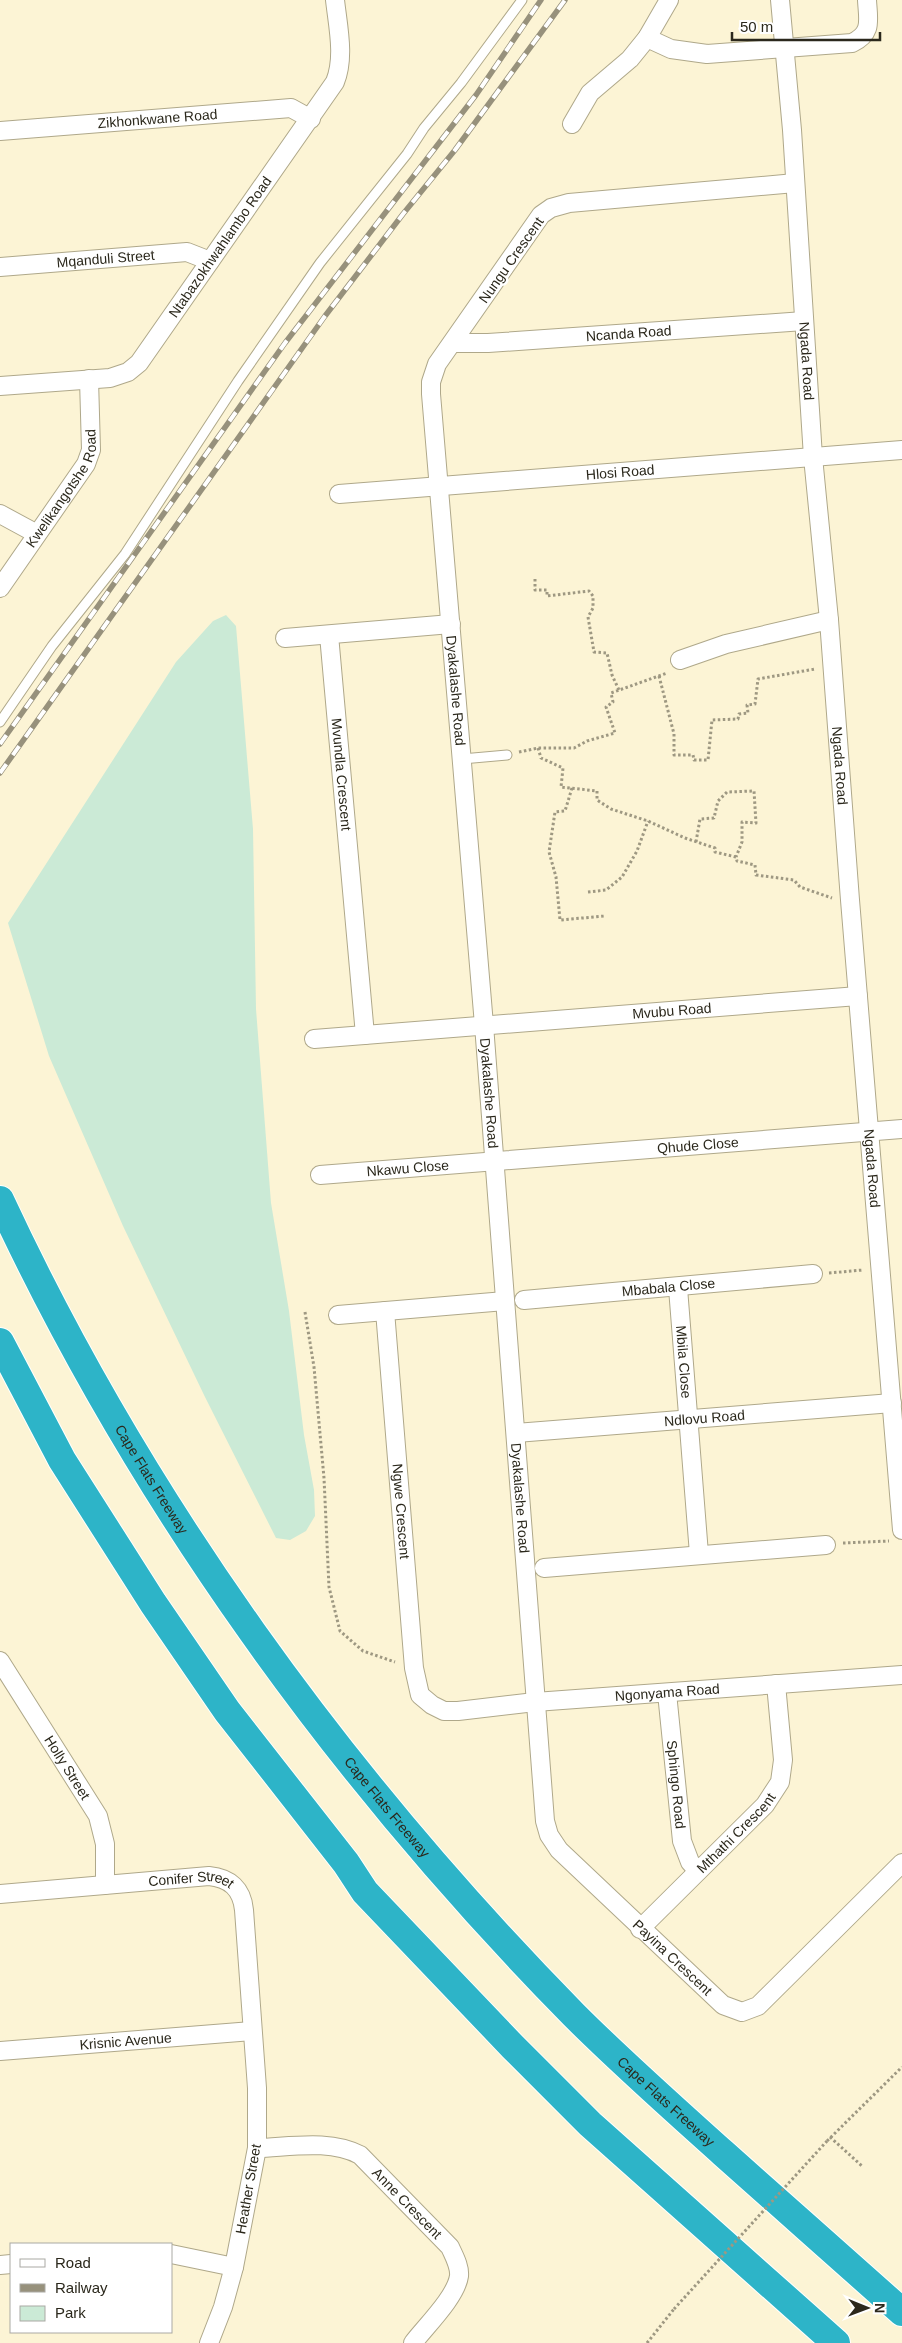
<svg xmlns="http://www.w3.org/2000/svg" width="902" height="2343" viewBox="0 0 902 2343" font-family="Helvetica,sans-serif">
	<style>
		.green { fill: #cbead6 }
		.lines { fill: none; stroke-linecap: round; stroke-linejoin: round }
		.service-casing { stroke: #afa88a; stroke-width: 11 }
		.minor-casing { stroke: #afa88a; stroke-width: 20 }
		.motorway-casing { stroke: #fff; stroke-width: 30 }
		.path { stroke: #9e9882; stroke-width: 3; stroke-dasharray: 2.5 2.5; stroke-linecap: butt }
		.service { stroke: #fff; stroke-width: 9 }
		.minor { stroke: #fff; stroke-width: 18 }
		.motorway { stroke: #2db4c8; stroke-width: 28 }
		.rail-casing { stroke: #97917c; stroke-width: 5.5 }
		.rail { stroke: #fff; stroke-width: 4; stroke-dasharray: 11; stroke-linecap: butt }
		.path-bridge { stroke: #9e9882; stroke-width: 3; stroke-dasharray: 2.5 2.5; stroke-linecap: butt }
		.labels { text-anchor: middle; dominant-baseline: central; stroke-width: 5; stroke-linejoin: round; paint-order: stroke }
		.street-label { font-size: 14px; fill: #2b281c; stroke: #fff }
	</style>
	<rect width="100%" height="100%" fill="#fcf4d5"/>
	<path class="green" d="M 226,615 L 236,626 L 253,829 L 256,1009 L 271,1203 L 289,1311 L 304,1435 L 314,1490 L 315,1516 L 306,1531 L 290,1540 L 276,1538 L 205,1397 L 123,1226 L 49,1056 L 8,923 L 176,662 L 213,621 Z"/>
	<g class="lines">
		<defs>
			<g id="service">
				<path d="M 0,722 L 52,646 L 125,554 L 238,381 L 320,263 L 407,154 L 424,128 L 461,83 L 522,0"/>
				<path d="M 462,759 L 507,755"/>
			</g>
			<g id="minor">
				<path id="s1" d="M 780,0 L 792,130 L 813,457 L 829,620 L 850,900 L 902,1530"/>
				<path d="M 647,38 L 671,49 L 707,54 L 852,43 C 873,33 868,20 867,0"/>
				<path d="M 572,124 L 590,93 L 630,59 L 647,38 L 669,0"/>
				<path id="s2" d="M 0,131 L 291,108 L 311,119"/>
				<path id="s3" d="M 795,183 L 569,203 L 551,208 L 541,215 L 437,364 L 431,382 L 431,394 L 484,1025 L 545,1821 L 549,1835 L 559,1850 L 723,2005 L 742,2012 L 758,2006 L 902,1863"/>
				<path id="s4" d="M 0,267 L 187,252 L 210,261"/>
				<path id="s5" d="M 453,343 L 488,343 L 804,321"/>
				<path id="s6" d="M 0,386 L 110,378 L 128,372 L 139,363 L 335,82 C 345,57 338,27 335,0"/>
				<path id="s7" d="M 339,494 L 902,450"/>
				<path d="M 0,514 L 37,534"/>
				<path id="s8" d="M 0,588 L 86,464 L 91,450 L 89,379"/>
				<path id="s9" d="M 329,635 L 365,1035"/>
				<path d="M 285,638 L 451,624"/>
				<path d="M 680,660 L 726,644 L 829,620"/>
				<path id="s10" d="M 314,1039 L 858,996"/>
				<path id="s11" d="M 320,1175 L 902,1129"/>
				<path id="s12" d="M 678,1288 L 699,1554"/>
				<path id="s13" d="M 524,1300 L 813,1274"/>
				<path id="s14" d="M 385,1311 L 414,1668 L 420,1695 L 432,1705 L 444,1711 L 458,1711 L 535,1702 L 902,1675"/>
				<path d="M 338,1315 L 505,1301"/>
				<path id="s15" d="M 516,1433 L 892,1403"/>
				<path d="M 544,1568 L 826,1545"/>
				<path id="s16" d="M 0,1661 L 98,1816 L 105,1844 L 105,1885"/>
				<path id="s17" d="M 667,1693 L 682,1841 L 690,1862 L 698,1871"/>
				<path id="s18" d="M 0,1894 L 209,1876 C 230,1878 242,1889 244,1910 L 257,2088 L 257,2148 L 234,2267 L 223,2307 L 209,2343"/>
				<path id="s19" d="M 640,1929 L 765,1805 L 780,1782 L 783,1760 L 776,1684"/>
				<path id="s20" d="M 0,2051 L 252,2031"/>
				<path id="s21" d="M 257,2148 C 290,2147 330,2139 360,2155 L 450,2247 C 454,2256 460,2266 459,2276 C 456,2297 426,2326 413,2343"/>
				<path d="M 171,2254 L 234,2267"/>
				<path d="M 0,2265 L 11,2264"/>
			</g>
			<g id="motorway">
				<path id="s22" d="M 0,1200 C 141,1503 341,1778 574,2015 C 622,2063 673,2108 723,2153 C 783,2206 842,2259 902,2312"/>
				<path d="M 0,1342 L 62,1460 L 153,1603 L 227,1711 L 346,1863 L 365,1892 L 513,2047 L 590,2124 L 836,2343"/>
			</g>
		</defs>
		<use href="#service" class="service-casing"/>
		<use href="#minor" class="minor-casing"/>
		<use href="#motorway" class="motorway-casing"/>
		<g class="path">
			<path d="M 535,579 L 535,590 L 547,590 L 547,596 L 589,591 L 593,596 L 593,608 L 588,617 L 594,652 L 607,653 L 612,675 L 619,690"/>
			<path d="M 659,676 L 674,734 L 674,755 L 693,755 L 694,760 L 708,760 L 712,720 L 738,719 L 739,714 L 748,713 L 747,705 L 755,704 L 758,679 L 815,669"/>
			<path d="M 538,748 L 541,758 L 563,768 L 561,787 L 597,791 L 597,800 L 611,809 L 648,821 L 685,838 L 715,848 L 715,852 L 736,857 L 737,861 L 755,865 L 756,875 L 794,880 L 800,887 L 832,898"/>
			<path d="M 519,752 L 538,748 L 574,748 L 587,741 L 615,733 L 606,707 L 613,702 L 611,693 L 667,673"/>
			<path d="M 572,788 L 565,811 L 555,812 L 549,852 L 556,877 L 560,920 L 605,916"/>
			<path d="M 696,842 L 700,819 L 714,818 L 718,801 L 727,792 L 754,791 L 756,823 L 742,822 L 742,842 L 736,857"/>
			<path d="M 588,892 L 606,890 L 622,877 L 637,851 L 648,821"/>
			<path d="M 829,1273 L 863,1270"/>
			<path d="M 305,1312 L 314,1367 L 324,1478 L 329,1587 L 340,1631 L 363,1651 L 395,1662"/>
			<path d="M 843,1543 L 889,1541"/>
			<path d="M 830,2137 L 862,2166"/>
			<path d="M 827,2141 L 902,2067"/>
			<path d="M 647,2343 L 674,2309"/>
		</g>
		<use href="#service" class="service"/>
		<use href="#minor" class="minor"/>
		<use href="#motorway" class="motorway"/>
		<defs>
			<g id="rail">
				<path d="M 0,744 L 285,343 L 476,95 L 541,0"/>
				<path d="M 0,773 L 325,316 L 403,214 L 455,150 L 565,0"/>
			</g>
		</defs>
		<use href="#rail" class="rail-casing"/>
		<use href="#rail" class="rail"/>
		<path class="path-bridge" d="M 674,2309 L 827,2141"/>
	</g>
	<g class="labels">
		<g class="street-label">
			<text stroke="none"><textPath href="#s2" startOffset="158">Zikhonkwane Road</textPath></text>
			<text stroke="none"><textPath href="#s6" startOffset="285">Ntabazokhwahlambo Road</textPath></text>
			<text stroke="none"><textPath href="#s4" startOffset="106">Mqanduli Street</textPath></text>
			<text transform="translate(511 260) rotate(-55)">Nungu Crescent</text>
			<text stroke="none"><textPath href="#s5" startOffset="176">Ncanda Road</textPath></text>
			<text stroke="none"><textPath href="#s1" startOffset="362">Ngada Road</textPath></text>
			<text stroke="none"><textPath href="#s7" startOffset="282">Hlosi Road</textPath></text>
			<text stroke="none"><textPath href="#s8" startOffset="119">Kwelikangotshe Road</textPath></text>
			<text stroke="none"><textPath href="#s3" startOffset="768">Dyakalashe Road</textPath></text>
			<text stroke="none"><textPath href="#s1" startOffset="768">Ngada Road</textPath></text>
			<text stroke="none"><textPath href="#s9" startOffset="140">Mvundla Crescent</textPath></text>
			<text stroke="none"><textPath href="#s10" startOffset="359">Mvubu Road</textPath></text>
			<text stroke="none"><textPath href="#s3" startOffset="1172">Dyakalashe Road</textPath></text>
			<text stroke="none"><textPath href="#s11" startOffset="379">Qhude Close</textPath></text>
			<text stroke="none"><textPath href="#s11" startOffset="88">Nkawu Close</textPath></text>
			<text stroke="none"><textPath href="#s1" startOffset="1172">Ngada Road</textPath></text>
			<text stroke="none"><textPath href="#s13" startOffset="145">Mbabala Close</textPath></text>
			<text stroke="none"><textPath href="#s12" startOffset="74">Mbila Close</textPath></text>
			<text stroke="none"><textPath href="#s15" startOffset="189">Ndlovu Road</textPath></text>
			<text stroke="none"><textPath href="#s22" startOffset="318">Cape Flats Freeway</textPath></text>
			<text stroke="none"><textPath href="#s3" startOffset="1578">Dyakalashe Road</textPath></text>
			<text stroke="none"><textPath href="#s14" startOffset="201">Ngwe Crescent</textPath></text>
			<text stroke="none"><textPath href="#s14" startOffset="639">Ngonyama Road</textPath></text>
			<text stroke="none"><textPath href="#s16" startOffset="126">Holly Street</textPath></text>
			<text stroke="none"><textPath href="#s17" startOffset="92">Sphingo Road</textPath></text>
			<text stroke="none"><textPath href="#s22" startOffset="722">Cape Flats Freeway</textPath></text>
			<text stroke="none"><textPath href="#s19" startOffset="136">Mthathi Crescent</textPath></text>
			<text stroke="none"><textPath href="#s18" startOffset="192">Conifer Street</textPath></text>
			<text stroke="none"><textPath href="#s3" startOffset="2091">Payina Crescent</textPath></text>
			<text stroke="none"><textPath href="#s20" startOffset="126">Krisnic Avenue</textPath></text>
			<text stroke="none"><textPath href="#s22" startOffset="1128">Cape Flats Freeway</textPath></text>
			<text transform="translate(248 2189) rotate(-80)">Heather Street</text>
			<text stroke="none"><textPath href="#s21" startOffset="172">Anne Crescent</textPath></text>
		</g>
	</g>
	<rect x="10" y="2243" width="162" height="90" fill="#ffffff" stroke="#aaa9a4"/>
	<rect x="20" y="2259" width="25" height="8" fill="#ffffff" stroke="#aaa9a4"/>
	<text x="55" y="2268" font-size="15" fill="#2b281c">Road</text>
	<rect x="20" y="2284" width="25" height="8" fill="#97917c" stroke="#aaa9a4"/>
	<text x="55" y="2293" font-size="15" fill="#2b281c">Railway</text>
	<rect x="20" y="2306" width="25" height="15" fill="#cbead6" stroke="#aaa9a4"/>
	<text x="55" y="2318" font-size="15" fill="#2b281c">Park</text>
	<g transform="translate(867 2308) rotate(91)" stroke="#ffffff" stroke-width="4" paint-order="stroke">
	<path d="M0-4L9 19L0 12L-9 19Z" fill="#2b281c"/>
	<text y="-8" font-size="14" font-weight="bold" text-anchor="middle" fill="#2b281c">N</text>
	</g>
	<path d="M732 32v8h148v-8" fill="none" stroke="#2b281c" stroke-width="2.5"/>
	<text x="740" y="32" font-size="15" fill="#2b281c" stroke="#ffffff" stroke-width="4" paint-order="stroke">50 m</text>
</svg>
